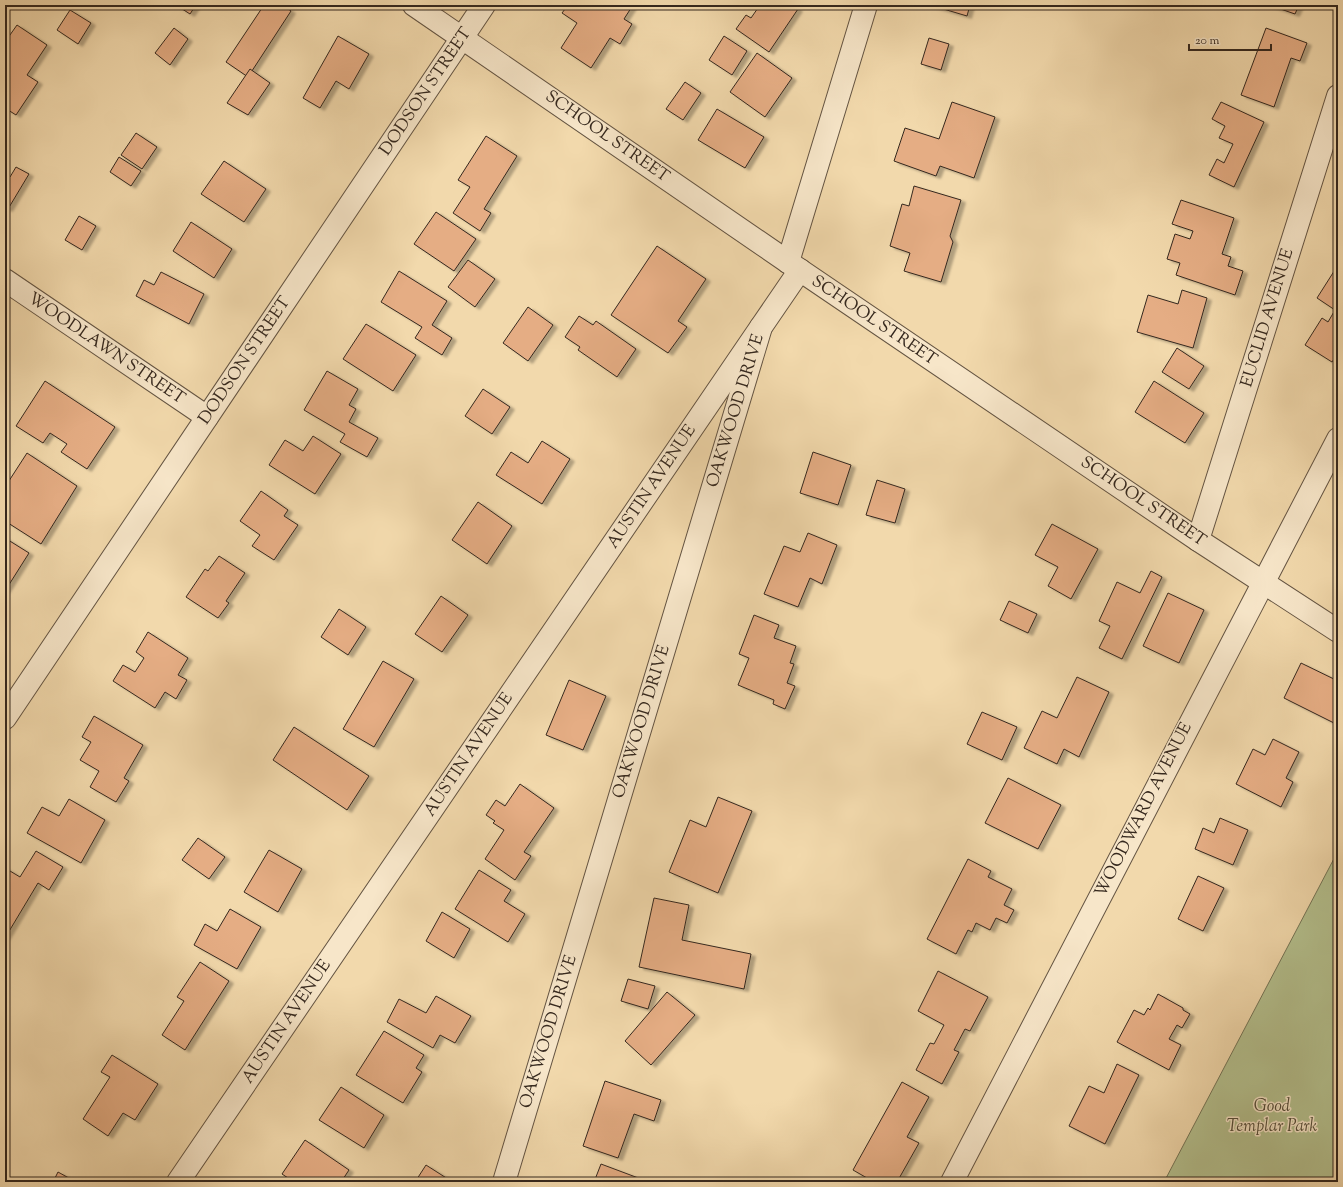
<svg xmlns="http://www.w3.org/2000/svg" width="1343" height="1187" viewBox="0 0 1343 1187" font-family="'Sorts Mill Goudy',serif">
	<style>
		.green { fill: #b4c08e; stroke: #747456 }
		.building { fill: #e5ad84; stroke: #35281e; filter: url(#shadow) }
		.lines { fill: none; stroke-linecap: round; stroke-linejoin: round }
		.minor-casing { stroke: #645442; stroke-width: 24 }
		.minor { stroke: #f7e6c9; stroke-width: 22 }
		.labels { text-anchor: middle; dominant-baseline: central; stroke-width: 3; stroke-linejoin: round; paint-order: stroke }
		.street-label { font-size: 17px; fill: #35281e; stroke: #f7e6c9 }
		.park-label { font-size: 17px; font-style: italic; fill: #554e3a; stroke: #f7e6c9 }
	</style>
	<defs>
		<filter id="shadow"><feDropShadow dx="4.5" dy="2.5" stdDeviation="1" flood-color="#0004"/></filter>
	</defs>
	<rect width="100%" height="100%" fill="#f2d9ac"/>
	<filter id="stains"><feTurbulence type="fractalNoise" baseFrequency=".005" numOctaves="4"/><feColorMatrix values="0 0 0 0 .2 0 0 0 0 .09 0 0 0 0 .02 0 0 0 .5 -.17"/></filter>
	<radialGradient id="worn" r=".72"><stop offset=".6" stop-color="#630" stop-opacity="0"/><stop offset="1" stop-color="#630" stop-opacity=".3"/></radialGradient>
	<path class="green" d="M 1338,851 L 1338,1182 L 1164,1182 Z"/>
	<g class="building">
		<path d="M 176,5 L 196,5 L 190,14 Z"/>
		<path d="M 264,5 L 283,5 L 291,11 L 248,77 L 226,62 Z"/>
		<path d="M 568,5 L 633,5 L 624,19 L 632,24 L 620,44 L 610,38 L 591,68 L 561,48 L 577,23 L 562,13 Z"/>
		<path d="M 760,5 L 793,5 L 798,9 L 769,52 L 736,29 L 746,15 L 751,18 Z"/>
		<path d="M 930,5 L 970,5 L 967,16 Z"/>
		<path d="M 1269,5 L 1299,5 L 1295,14 Z"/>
		<path d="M 70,10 L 91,23 L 78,44 L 57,30 Z"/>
		<path d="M 17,25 L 47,45 L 27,75 L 38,82 L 16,115 L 5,108 L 5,42 Z"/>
		<path d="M 174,28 L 188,39 L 170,65 L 155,53 Z"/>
		<path d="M 1266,28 L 1307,43 L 1300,61 L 1291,58 L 1274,107 L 1241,95 Z"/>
		<path d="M 338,36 L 369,54 L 349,89 L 336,81 L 320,108 L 303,98 Z"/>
		<path d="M 724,36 L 747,51 L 732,75 L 709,60 Z"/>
		<path d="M 929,38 L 949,44 L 941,70 L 921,64 Z"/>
		<path d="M 757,53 L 792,78 L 765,117 L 730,92 Z"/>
		<path d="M 250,69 L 270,83 L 248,115 L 227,103 Z"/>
		<path d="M 685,82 L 701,93 L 683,120 L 666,109 Z"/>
		<path d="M 952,102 L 995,117 L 974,178 L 940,166 L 936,176 L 894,161 L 905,128 L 939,139 Z"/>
		<path d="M 1221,102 L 1264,122 L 1234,187 L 1209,175 L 1217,159 L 1224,163 L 1233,144 L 1219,138 L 1225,126 L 1212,119 Z"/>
		<path d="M 717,109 L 764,137 L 745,168 L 698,140 Z"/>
		<path d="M 136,133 L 157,147 L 142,169 L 121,155 Z"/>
		<path d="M 486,136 L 517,156 L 484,209 L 491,213 L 480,231 L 453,213 L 470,187 L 458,180 Z"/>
		<path d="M 119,157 L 141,171 L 131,186 L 110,172 Z"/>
		<path d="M 224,161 L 266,189 L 244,222 L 201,194 Z"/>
		<path d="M 16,167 L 29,174 L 8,209 L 5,208 L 5,174 L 10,177 Z"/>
		<path d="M 914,186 L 961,200 L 950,236 L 953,242 L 941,282 L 904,271 L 910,253 L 890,246 L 902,204 L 909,206 Z"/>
		<path d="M 1181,200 L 1234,218 L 1222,254 L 1231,257 L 1228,266 L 1243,271 L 1235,295 L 1176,275 L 1180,263 L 1167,259 L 1175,234 L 1190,239 L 1193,231 L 1172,224 Z"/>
		<path d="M 436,212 L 476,239 L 454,271 L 414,244 Z"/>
		<path d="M 79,216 L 96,226 L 82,250 L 65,240 Z"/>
		<path d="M 191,222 L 232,249 L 214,278 L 173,251 Z"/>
		<path d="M 1338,228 L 1338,238 L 1334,236 Z"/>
		<path d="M 657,246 L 706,279 L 678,321 L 687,327 L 668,353 L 611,315 Z"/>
		<path d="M 468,260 L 495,279 L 475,307 L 448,287 Z"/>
		<path d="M 1338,265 L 1338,353 L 1332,362 L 1305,345 L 1322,318 L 1328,322 L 1335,310 L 1317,298 Z"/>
		<path d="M 399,271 L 447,301 L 432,325 L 452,338 L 442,355 L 415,338 L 422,327 L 381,302 Z"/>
		<path d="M 161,272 L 204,294 L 189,324 L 136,296 L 144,280 L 154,285 Z"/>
		<path d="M 1182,290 L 1207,298 L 1193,348 L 1137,332 L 1148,295 L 1178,304 Z"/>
		<path d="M 528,307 L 553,325 L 528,361 L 503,343 Z"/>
		<path d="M 579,316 L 593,325 L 596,321 L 636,349 L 617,377 L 578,350 L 580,347 L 565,337 Z"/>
		<path d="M 366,324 L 416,355 L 393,391 L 343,359 Z"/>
		<path d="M 1177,348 L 1204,366 L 1189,389 L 1162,372 Z"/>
		<path d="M 327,371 L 358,389 L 349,405 L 356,409 L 349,422 L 378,438 L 367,457 L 340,442 L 345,434 L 304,410 Z"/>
		<path d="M 45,381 L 115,427 L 87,469 L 61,452 L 67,444 L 50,433 L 43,443 L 16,426 Z"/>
		<path d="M 1154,381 L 1204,413 L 1185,443 L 1135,412 Z"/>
		<path d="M 483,389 L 510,407 L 492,434 L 465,416 Z"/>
		<path d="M 313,436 L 341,454 L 315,494 L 269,465 L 285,440 L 303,451 Z"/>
		<path d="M 542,441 L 570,459 L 542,504 L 496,475 L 511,452 L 528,463 Z"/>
		<path d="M 813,452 L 851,465 L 838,505 L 800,493 Z"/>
		<path d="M 27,453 L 77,486 L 41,544 L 5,521 L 5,487 Z"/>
		<path d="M 877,480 L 905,489 L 895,523 L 866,515 Z"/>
		<path d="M 261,491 L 288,510 L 284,516 L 298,525 L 274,560 L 252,546 L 260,535 L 240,521 Z"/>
		<path d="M 478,502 L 512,526 L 487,564 L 452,540 Z"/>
		<path d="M 1052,524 L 1098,549 L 1071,599 L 1048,586 L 1058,567 L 1035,555 Z"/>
		<path d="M 808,533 L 837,545 L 822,584 L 810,578 L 798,607 L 764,594 L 784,546 L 800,552 Z"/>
		<path d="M 5,538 L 29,553 L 5,591 Z"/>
		<path d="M 219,556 L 245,573 L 226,601 L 229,603 L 218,618 L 186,597 L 205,569 L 208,571 Z"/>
		<path d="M 1151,571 L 1162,577 L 1122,659 L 1099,648 L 1110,626 L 1099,621 L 1117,582 L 1140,593 Z"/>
		<path d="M 1168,593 L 1204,610 L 1179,663 L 1143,646 Z"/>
		<path d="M 441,596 L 468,615 L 442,652 L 415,634 Z"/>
		<path d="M 1009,601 L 1037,614 L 1028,633 L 1000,620 Z"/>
		<path d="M 339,609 L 366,627 L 348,655 L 321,637 Z"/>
		<path d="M 754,615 L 779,625 L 774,638 L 796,646 L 790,663 L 794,664 L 787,683 L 795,686 L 785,709 L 773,704 L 774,700 L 738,685 L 749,658 L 739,654 Z"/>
		<path d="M 148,632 L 188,658 L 178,675 L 187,680 L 176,699 L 165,692 L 155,708 L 113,681 L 123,665 L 135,672 L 144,658 L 136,652 Z"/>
		<path d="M 383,661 L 414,679 L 374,747 L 343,729 Z"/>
		<path d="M 1301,663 L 1338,681 L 1338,725 L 1284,698 Z"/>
		<path d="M 1077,677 L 1109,692 L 1079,757 L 1064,749 L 1057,764 L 1024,748 L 1042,711 L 1057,718 Z"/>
		<path d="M 569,680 L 606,696 L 583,750 L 546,735 Z"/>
		<path d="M 982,712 L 1017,727 L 1002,760 L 967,744 Z"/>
		<path d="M 94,716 L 143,745 L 124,778 L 129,781 L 116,802 L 90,787 L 99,771 L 80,760 L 91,742 L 82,737 Z"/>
		<path d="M 294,727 L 369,776 L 347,810 L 273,760 Z"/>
		<path d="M 1273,739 L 1299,752 L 1286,778 L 1293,782 L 1281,807 L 1236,784 L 1253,749 L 1265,755 Z"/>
		<path d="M 1008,778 L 1061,805 L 1038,849 L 985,823 Z"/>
		<path d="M 520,784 L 554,808 L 524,852 L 531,856 L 515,880 L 485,859 L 504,830 L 493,823 L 495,821 L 486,815 L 496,800 L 505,806 Z"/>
		<path d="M 718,797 L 752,811 L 718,893 L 669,872 L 690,820 L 706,827 Z"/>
		<path d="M 69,799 L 105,820 L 81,863 L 27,833 L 42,807 L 59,816 Z"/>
		<path d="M 1220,818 L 1248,830 L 1233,865 L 1195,849 L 1203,828 L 1214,833 Z"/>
		<path d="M 198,838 L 225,857 L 209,879 L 182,860 Z"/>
		<path d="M 269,850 L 302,869 L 278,912 L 244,892 Z"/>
		<path d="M 36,851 L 63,867 L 49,890 L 38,883 L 5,938 L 5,868 L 20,877 Z"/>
		<path d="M 968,859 L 991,871 L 988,877 L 1012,889 L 1004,905 L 1014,910 L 1007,923 L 996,918 L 990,930 L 976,923 L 972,932 L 968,930 L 956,954 L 927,939 Z"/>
		<path d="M 479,870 L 511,890 L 504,901 L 525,914 L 508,942 L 455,909 Z"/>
		<path d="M 1198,876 L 1224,888 L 1203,931 L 1178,919 Z"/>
		<path d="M 654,898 L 689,905 L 682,940 L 751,954 L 744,989 L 639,967 Z"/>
		<path d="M 230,909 L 261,927 L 237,969 L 194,945 L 205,924 L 217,931 Z"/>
		<path d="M 442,912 L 470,929 L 454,958 L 426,941 Z"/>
		<path d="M 200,962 L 229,981 L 185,1050 L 162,1035 L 184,1001 L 177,997 Z"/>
		<path d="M 938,971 L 988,997 L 970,1031 L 965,1029 L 954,1050 L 959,1052 L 942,1084 L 916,1070 L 930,1043 L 934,1044 L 944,1025 L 918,1011 Z"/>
		<path d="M 628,979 L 655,986 L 648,1009 L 621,1001 Z"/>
		<path d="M 667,992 L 695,1015 L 651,1065 L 625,1041 Z"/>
		<path d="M 1158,994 L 1183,1008 L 1183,1010 L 1190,1014 L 1182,1028 L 1177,1025 L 1169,1039 L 1181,1045 L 1169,1070 L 1117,1042 L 1134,1010 L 1144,1015 L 1148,1008 L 1150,1010 Z"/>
		<path d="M 436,996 L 471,1016 L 455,1043 L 440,1035 L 433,1048 L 387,1022 L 399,999 L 426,1013 Z"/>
		<path d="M 384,1031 L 424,1055 L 416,1068 L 422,1072 L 403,1103 L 356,1075 Z"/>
		<path d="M 112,1055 L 158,1084 L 135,1120 L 123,1113 L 108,1136 L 83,1119 L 110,1077 L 101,1072 Z"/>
		<path d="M 1117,1064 L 1139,1075 L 1105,1144 L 1069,1126 L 1089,1086 L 1104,1093 Z"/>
		<path d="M 605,1081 L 661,1100 L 654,1121 L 634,1114 L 618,1158 L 583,1146 Z"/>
		<path d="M 902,1082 L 929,1097 L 907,1137 L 919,1143 L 897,1182 L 874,1182 L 853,1170 Z"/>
		<path d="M 341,1087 L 384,1115 L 364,1148 L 319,1120 Z"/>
		<path d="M 305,1140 L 349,1170 L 341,1182 L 294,1182 L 282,1174 Z"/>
		<path d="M 601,1164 L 641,1179 L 640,1182 L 594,1182 Z"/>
		<path d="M 426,1165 L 451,1181 L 451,1182 L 415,1182 Z"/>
		<path d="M 58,1172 L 76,1182 L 53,1182 Z"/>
	</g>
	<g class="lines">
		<defs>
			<g id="minor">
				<path d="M 414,5 L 788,262 L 1198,540 L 1338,631"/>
				<path d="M 788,262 L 866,5"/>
				<path d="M 5,280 L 207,417"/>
				<path d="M 1198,540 L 1338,96"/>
				<path d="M 5,718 L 484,5"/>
				<path d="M 178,1182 L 761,327"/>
				<path d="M 504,1182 L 761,327 L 800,270"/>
				<path d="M 952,1182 L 1338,439"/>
			</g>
		</defs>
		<use href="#minor" class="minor-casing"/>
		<use href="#minor" class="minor"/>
	</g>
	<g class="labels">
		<g class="street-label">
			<text transform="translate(426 92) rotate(-56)">DODSON STREET</text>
			<text transform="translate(607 137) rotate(35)">SCHOOL STREET</text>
			<text transform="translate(1268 318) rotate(-73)">EUCLID AVENUE</text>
			<text transform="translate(874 321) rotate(34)">SCHOOL STREET</text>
			<text transform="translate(106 349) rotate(34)">WOODLAWN STREET</text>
			<text transform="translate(245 361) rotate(-56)">DODSON STREET</text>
			<text transform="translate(736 411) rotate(-73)">OAKWOOD DRIVE</text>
			<text transform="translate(652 487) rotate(-56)">AUSTIN AVENUE</text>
			<text transform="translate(1143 502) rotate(34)">SCHOOL STREET</text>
			<text transform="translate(642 722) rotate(-73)">OAKWOOD DRIVE</text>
			<text transform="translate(469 755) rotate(-56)">AUSTIN AVENUE</text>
			<text transform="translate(1144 810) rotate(-63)">WOODWARD AVENUE</text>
			<text transform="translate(287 1022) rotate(-56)">AUSTIN AVENUE</text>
			<text transform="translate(549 1032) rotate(-73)">OAKWOOD DRIVE</text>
		</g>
		<g class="park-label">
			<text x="1272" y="1107">Good<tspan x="1272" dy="20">Templar Park</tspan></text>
		</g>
	</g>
	<rect width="1343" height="1187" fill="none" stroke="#f2d9ac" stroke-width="20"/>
	<rect x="6" y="6" width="1331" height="1175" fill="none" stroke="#35281e" stroke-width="2"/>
	<rect x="10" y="10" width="1323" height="1167" fill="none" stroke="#35281e"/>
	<path d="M1189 44v6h82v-6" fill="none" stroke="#35281e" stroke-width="2"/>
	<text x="1195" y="44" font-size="12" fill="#35281e" stroke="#f7e6c9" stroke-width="3" paint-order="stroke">20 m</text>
	<rect width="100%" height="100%" filter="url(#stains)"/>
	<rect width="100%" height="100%" fill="url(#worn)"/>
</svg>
